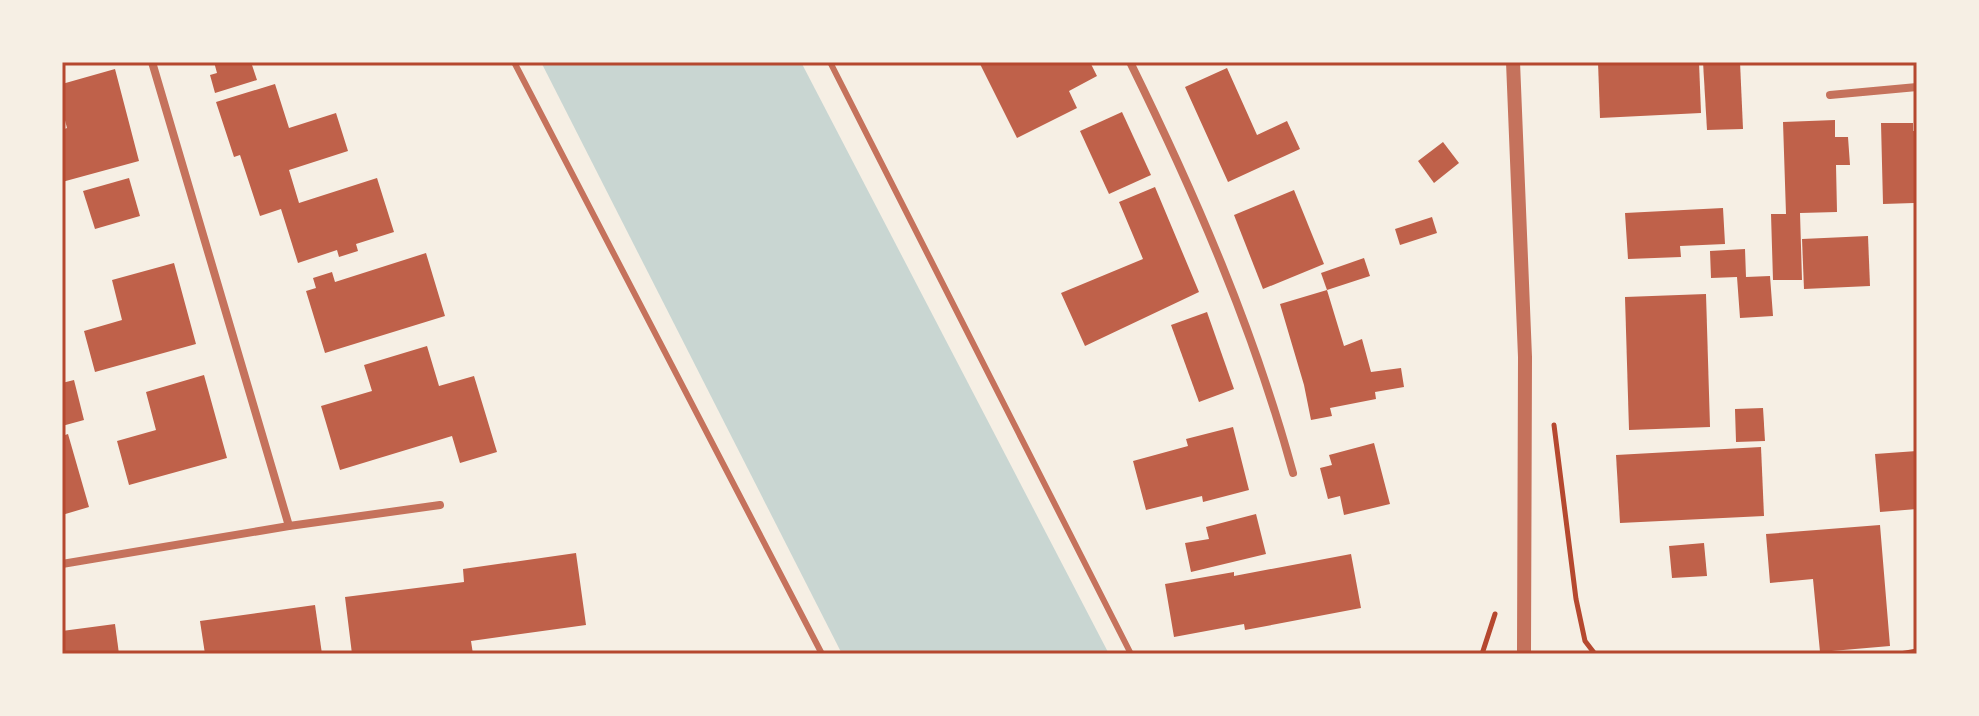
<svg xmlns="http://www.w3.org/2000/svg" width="1979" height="716" viewBox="0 0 1979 716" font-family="'Asap Condensed',sans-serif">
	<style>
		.water { fill: #c9d6d2 }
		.building { fill: #bf614a }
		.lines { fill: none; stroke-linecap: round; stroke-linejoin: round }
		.path { stroke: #b5482f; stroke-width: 5 }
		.service { stroke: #c5725c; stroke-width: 6 }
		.minor { stroke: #c5725c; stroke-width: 8 }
		.tertiary { stroke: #c5725c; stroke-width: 14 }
		.neatline { fill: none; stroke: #b5482f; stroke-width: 3 }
	</style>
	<rect width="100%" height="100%" fill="#f6efe4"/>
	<path class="water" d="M 541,62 L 801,62 L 1109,654 L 842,654 Z"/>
	<g class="building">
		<path d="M 214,62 L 251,62 L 257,80 L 215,93 L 210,75 L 217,73 Z"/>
		<path d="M 979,62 L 1090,62 L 1097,76 L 1069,91 L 1077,108 L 1017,138 Z"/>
		<path d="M 1598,62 L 1699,62 L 1701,113 L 1600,118 Z"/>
		<path d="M 1703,62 L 1740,62 L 1743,129 L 1707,130 Z"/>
		<path d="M 1227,68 L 1257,135 L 1287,121 L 1300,149 L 1228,182 L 1185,87 Z"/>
		<path d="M 115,69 L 139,161 L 62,182 L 62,130 L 67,128 L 62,109 L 62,84 Z"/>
		<path d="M 275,84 L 289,128 L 336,113 L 348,151 L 289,170 L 299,203 L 377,178 L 394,232 L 356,244 L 358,251 L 339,257 L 337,250 L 298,263 L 281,209 L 260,216 L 240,155 L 234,157 L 216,102 Z"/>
		<path d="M 1122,112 L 1151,175 L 1109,194 L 1080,131 Z"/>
		<path d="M 1835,120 L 1835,137 L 1848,137 L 1850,165 L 1836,165 L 1837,212 L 1800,213 L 1802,280 L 1773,280 L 1771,214 L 1786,214 L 1783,122 Z"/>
		<path d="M 1881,123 L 1913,123 L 1913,131 L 1917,131 L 1917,193 L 1914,193 L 1914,203 L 1883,204 Z"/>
		<path d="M 1443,142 L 1459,163 L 1434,183 L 1418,161 Z"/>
		<path d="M 129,178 L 140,216 L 95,229 L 83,191 Z"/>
		<path d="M 1155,187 L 1199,292 L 1085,346 L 1061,293 L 1143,259 L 1119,202 Z"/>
		<path d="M 1294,190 L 1324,264 L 1263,289 L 1234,215 Z"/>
		<path d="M 1723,208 L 1725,244 L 1680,246 L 1681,257 L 1628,259 L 1625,213 Z"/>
		<path d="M 1432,217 L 1437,233 L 1400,245 L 1395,229 Z"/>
		<path d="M 1868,236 L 1870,286 L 1804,289 L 1802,239 Z"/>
		<path d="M 1745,249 L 1746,277 L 1770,276 L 1773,316 L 1740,318 L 1737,277 L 1711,278 L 1710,251 Z"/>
		<path d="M 426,253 L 445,316 L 325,353 L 306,291 L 316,288 L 313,278 L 332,272 L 335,282 Z"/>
		<path d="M 1364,258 L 1370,276 L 1327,290 L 1321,273 Z"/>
		<path d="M 174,263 L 196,344 L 95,372 L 84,331 L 122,320 L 112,280 Z"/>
		<path d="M 1327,290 L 1344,346 L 1362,339 L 1371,372 L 1401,368 L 1404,387 L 1375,392 L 1376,399 L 1330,408 L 1332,416 L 1311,420 L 1304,385 L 1280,304 Z"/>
		<path d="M 1706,294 L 1710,427 L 1629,430 L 1625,297 Z"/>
		<path d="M 1207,312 L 1234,389 L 1199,402 L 1171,325 Z"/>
		<path d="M 427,346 L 439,386 L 474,376 L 497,452 L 460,463 L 452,436 L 340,470 L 321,406 L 372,391 L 364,365 Z"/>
		<path d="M 204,375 L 227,458 L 129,485 L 117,441 L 156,430 L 146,392 Z"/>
		<path d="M 74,380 L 84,420 L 62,426 L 62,383 Z"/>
		<path d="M 1763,408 L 1765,441 L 1736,442 L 1735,409 Z"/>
		<path d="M 1233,427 L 1249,490 L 1203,502 L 1202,496 L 1146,510 L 1133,461 L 1188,446 L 1186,439 Z"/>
		<path d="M 68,434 L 89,507 L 62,515 L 62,436 Z"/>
		<path d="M 1374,443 L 1390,504 L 1344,515 L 1340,496 L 1328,499 L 1320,468 L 1332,465 L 1329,455 Z"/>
		<path d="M 1761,447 L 1764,516 L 1620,523 L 1616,455 Z"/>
		<path d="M 1917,451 L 1917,509 L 1880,512 L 1875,454 Z"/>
		<path d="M 1256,514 L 1266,554 L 1191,572 L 1185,543 L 1209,539 L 1206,527 Z"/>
		<path d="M 1880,525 L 1890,646 L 1820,652 L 1813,579 L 1770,583 L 1766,534 Z"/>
		<path d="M 1704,543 L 1707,576 L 1672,578 L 1669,546 Z"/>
		<path d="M 576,553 L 586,625 L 471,641 L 473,654 L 352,654 L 345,597 L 464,582 L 463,569 Z"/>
		<path d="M 1351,554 L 1361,608 L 1245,630 L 1244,624 L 1174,637 L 1165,584 L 1234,572 L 1234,576 Z"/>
		<path d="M 315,605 L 322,654 L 205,654 L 200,621 Z"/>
		<path d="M 115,624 L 119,654 L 62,654 L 62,631 Z"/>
	</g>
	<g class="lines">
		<g class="path">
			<path d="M 1554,425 L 1576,599 L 1585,641 L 1595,654"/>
			<path d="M 1482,654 L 1495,614"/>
			<path d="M 1900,654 L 1917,651"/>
		</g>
		<g class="service">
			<path d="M 514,62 L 822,654"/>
			<path d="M 830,62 L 1131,654"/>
		</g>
		<g class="minor">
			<path d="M 152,62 L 289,526"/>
			<path d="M 1130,62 C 1195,194 1254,330 1293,473"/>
			<path d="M 1830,95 L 1917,87"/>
			<path d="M 62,564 L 289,526 L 440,505"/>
		</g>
		<path class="tertiary" d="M 1513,62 L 1525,357 L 1524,654"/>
	</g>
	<rect width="1979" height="716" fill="none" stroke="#f6efe4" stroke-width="128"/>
	<rect x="64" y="64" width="1851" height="588" class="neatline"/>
</svg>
